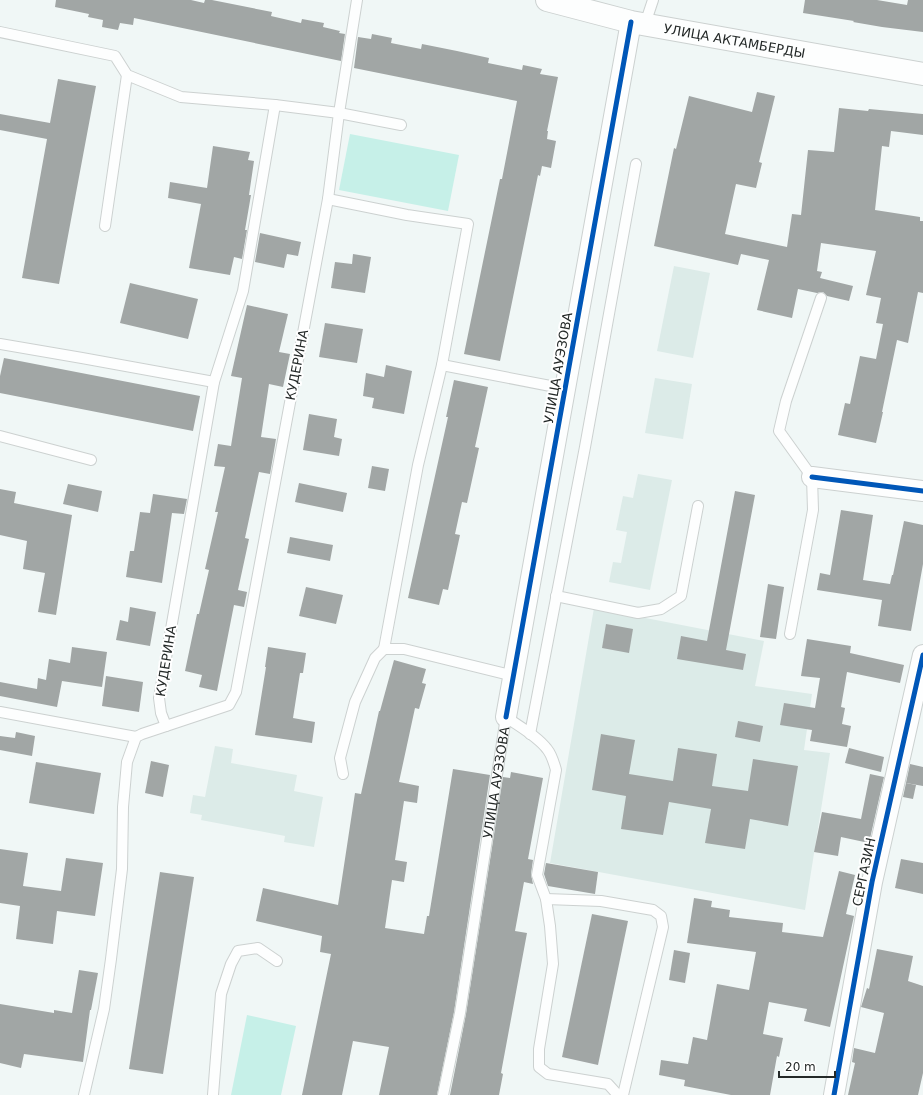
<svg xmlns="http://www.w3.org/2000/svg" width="923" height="1095" viewBox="0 0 923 1095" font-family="'DejaVu Sans',sans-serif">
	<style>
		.built { fill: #dcebe8 }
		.green { fill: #c6f0e8 }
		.building { fill: #a1a6a5 }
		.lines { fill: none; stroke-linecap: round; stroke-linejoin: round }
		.lane-casing { stroke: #ccd1d0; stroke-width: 12 }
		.street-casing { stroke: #ccd1d0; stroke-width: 22 }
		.secondary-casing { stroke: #ccd1d0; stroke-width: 24 }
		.lane { stroke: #fdfefe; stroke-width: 10 }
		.street { stroke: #fdfefe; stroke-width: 20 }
		.secondary { stroke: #fdfefe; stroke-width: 22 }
		.cycleway-casing { stroke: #fff; stroke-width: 8 }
		.cycleway { stroke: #0057b8; stroke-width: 5 }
		.labels { text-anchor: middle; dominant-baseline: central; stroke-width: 4; stroke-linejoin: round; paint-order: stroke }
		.street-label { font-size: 13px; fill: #242928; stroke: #fff }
	</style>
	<rect width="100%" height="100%" fill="#f0f7f6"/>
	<g class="built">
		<path d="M 674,266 L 710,273 L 693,358 L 657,351 Z"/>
		<path d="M 655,378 L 692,384 L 683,439 L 645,433 Z"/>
		<path d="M 638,474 L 672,480 L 650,590 L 609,582 L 613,562 L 621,563 L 627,532 L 616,530 L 623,496 L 633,498 Z"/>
		<path d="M 594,608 L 764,641 L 755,686 L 812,694 L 804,750 L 830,753 L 805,910 L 550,863 Z"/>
		<path d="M 215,746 L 233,749 L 231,763 L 297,775 L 294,791 L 323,797 L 314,847 L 284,842 L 285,836 L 201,820 L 202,815 L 190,813 L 193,795 L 205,797 Z"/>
	</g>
	<g class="green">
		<path d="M 350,134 L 459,155 L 448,211 L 339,190 Z"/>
		<path d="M 247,1015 L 296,1026 L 281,1095 L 231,1095 Z"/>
	</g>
	<g class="building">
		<path d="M 56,0 L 191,0 L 204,3 L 205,0 L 212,0 L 272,12 L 271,16 L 301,23 L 302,19 L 324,23 L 323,27 L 340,31 L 339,33 L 345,34 L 341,61 L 134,18 L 133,25 L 120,23 L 118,30 L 102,27 L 103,20 L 88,17 L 89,14 L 55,7 Z"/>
		<path d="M 805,0 L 877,0 L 907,5 L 908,0 L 923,0 L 923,32 L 882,27 L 853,22 L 854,21 L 803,13 Z"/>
		<path d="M 372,34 L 392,38 L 391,43 L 421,49 L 422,44 L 457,51 L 489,58 L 488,63 L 522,70 L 523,65 L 542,69 L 540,74 L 558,77 L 547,131 L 548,131 L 547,139 L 556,141 L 551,168 L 542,166 L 540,176 L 538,175 L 500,361 L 464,354 L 500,179 L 502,179 L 517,101 L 354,68 L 358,37 L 371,39 Z"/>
		<path d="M 58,79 L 96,86 L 59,284 L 22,278 L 47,139 L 0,130 L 0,114 L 50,123 Z"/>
		<path d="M 757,92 L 775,96 L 759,162 L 762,163 L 756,188 L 736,184 L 725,234 L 787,247 L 792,214 L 801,215 L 808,150 L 834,152 L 839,108 L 868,111 L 869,109 L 923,114 L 923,135 L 891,131 L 889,147 L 882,146 L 875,210 L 920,217 L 920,221 L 923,221 L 923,293 L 918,292 L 908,343 L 897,340 L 882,412 L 883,412 L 876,443 L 838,435 L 845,403 L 850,404 L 860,356 L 876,359 L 883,324 L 876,323 L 881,298 L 866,295 L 876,251 L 821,243 L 817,271 L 822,272 L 820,278 L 853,286 L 849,301 L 827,296 L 823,292 L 817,293 L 798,289 L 792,318 L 757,310 L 769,260 L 741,254 L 738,265 L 654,246 L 674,148 L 676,149 L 689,96 L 752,112 Z"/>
		<path d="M 213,146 L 250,152 L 248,160 L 254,161 L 249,195 L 251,195 L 245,230 L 247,230 L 242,259 L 234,257 L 230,275 L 189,268 L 201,204 L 168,198 L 170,182 L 207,188 Z"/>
		<path d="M 260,233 L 301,242 L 298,256 L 287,254 L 284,268 L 255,262 Z"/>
		<path d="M 353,254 L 371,257 L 365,293 L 331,288 L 335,262 L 352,264 Z"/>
		<path d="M 130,283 L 198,299 L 188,339 L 120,323 Z"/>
		<path d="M 247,305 L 288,314 L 279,352 L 290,354 L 283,387 L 269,384 L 261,437 L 276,439 L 274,451 L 270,474 L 259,472 L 245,538 L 249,539 L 238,590 L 247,592 L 244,607 L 234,605 L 217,691 L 199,687 L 202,675 L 185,671 L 197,614 L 199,614 L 209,570 L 205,569 L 218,512 L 215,512 L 225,467 L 214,466 L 218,444 L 231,446 L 242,378 L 231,376 Z"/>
		<path d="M 325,323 L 363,329 L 357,363 L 319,357 Z"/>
		<path d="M 4,358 L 200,396 L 193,431 L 0,393 L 0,376 Z"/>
		<path d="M 386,365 L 412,371 L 404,414 L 372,408 L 374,398 L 363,396 L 366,373 L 384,377 Z"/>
		<path d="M 454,380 L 488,387 L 475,447 L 479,448 L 467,503 L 462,502 L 455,534 L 460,535 L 448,590 L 443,589 L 439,605 L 408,598 L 448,417 L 446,417 Z"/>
		<path d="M 309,414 L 337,419 L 334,437 L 342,439 L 339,456 L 303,450 Z"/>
		<path d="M 372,466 L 389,469 L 385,491 L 368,488 Z"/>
		<path d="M 299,483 L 347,493 L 343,512 L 295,502 Z"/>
		<path d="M 68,484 L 102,491 L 98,512 L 63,504 Z"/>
		<path d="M 0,489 L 16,492 L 14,503 L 72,515 L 56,615 L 38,612 L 45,573 L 23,569 L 27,541 L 0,535 Z"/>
		<path d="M 735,491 L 755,495 L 726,650 L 746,654 L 743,670 L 677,659 L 681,636 L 707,641 Z"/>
		<path d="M 153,494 L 187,499 L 184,514 L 172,513 L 162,583 L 126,577 L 130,551 L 134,551 L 140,512 L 150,513 Z"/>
		<path d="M 841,510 L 873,515 L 863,580 L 890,584 L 892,575 L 893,575 L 904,521 L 923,525 L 923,564 L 911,631 L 878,626 L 882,600 L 817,590 L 820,573 L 830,575 Z"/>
		<path d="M 290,537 L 333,545 L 330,561 L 287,553 Z"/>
		<path d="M 768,584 L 784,587 L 776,639 L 760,637 Z"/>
		<path d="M 306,587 L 343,595 L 336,624 L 299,616 Z"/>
		<path d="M 130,607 L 156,612 L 150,646 L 116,640 L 120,620 L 128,622 Z"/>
		<path d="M 606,624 L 633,629 L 629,653 L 602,648 Z"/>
		<path d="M 807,639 L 851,646 L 850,653 L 904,665 L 900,683 L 847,672 L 841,707 L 845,708 L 842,724 L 851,726 L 847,747 L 810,741 L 812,730 L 780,725 L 784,703 L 815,708 L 820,678 L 801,676 Z"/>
		<path d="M 72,647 L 107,652 L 102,687 L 62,681 L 57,707 L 0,696 L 0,682 L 37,689 L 38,678 L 46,680 L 49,659 L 70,663 Z"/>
		<path d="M 268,647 L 306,653 L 303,673 L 300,673 L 293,718 L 315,722 L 312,743 L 255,735 L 266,667 L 265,667 Z"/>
		<path d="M 394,660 L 426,669 L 422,683 L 426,684 L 419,709 L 415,708 L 399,782 L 419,786 L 417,803 L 404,801 L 395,860 L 407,862 L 404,882 L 392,880 L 385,928 L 424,934 L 427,916 L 429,916 L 453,769 L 490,775 L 454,1012 L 437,1095 L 379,1095 L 389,1047 L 353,1041 L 342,1095 L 302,1095 L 331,954 L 320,952 L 322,936 L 256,921 L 263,888 L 338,905 L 355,793 L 361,794 L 379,711 L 380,711 Z"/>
		<path d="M 106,676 L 143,682 L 139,712 L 102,706 Z"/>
		<path d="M 738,721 L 763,726 L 760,742 L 735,737 Z"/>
		<path d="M 16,732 L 35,736 L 32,756 L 0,750 L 0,736 L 15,738 Z"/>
		<path d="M 601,734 L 635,740 L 629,774 L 673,781 L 678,748 L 717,754 L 712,786 L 748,791 L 753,759 L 798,766 L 788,826 L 750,819 L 745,849 L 705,843 L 711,809 L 669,802 L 663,835 L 621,829 L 626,796 L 592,790 Z"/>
		<path d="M 849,748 L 884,757 L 881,772 L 845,763 Z"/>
		<path d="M 151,761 L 169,765 L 163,797 L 145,793 Z"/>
		<path d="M 36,762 L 101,773 L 94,814 L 29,803 Z"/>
		<path d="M 910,764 L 923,767 L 923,786 L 906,783 Z"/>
		<path d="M 511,772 L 543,778 L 528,859 L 533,860 L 531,874 L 533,884 L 524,882 L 515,931 L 527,933 L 501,1073 L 503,1074 L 499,1095 L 450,1095 L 466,1014 L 503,777 L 510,778 Z"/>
		<path d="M 870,774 L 884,777 L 869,843 L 841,837 L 838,856 L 814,852 L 822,812 L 861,819 Z"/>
		<path d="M 906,783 L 916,785 L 913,799 L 903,797 Z"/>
		<path d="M 0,849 L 28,853 L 23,886 L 61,891 L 66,858 L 103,863 L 95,916 L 57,911 L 53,944 L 16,939 L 20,906 L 0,903 Z"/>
		<path d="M 901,859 L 923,863 L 923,894 L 895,888 Z"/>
		<path d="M 546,863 L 598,872 L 595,894 L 548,886 L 544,874 Z"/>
		<path d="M 839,871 L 855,875 L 846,914 L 854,916 L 830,1027 L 804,1021 L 807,1009 L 769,1002 L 763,1034 L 783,1038 L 779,1057 L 777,1056 L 770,1095 L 731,1095 L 684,1086 L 685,1080 L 659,1075 L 661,1060 L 688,1064 L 693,1037 L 707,1040 L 717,984 L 749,990 L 756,952 L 687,943 L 694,898 L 712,901 L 711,907 L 730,910 L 729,917 L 783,923 L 782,932 L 823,937 Z"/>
		<path d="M 160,872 L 194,877 L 163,1074 L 129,1069 Z"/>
		<path d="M 592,914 L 628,921 L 598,1065 L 562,1057 Z"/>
		<path d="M 877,949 L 913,956 L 908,981 L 923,986 L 923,1073 L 918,1095 L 848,1095 L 855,1063 L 852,1062 L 854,1048 L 875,1053 L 884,1013 L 861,1007 L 867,988 L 869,989 Z"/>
		<path d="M 674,950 L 690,953 L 685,983 L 669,980 Z"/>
		<path d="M 79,970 L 98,973 L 91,1010 L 90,1010 L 83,1062 L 24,1054 L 21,1068 L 0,1063 L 0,1004 L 54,1013 L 54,1010 L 72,1013 Z"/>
	</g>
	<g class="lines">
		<defs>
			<g id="lane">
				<path d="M 645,24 L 653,0"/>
				<path d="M 0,32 L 115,56 L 127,75 L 181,97 L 275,105 L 339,113 L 401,125"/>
				<path d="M 275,105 L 243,291 L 214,382 L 159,698 L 161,713 L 166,726 L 229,705 L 236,692 L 328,199 L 339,113 L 357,0"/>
				<path d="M 328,199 L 407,215 L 468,224 L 442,365 L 418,465 L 384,649"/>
				<path d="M 105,226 L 127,75"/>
				<path d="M 0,344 L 82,358 L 214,382"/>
				<path d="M 442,365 L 566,389"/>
				<path d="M 0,436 L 91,460"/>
				<path d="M 556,596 L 638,613 L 661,609 L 681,596 L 698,506"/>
				<path d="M 790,634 L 813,510 L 812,477 L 779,431 L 786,401 L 821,298"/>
				<path d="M 0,712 L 136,737"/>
				<path d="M 530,734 L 585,447 L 636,164"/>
				<path d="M 343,774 L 340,758 L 355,702 L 375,658 L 384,649 L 404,649 L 514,676"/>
				<path d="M 546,899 L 601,901 L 653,910 L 661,916 L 663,927 L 623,1095"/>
				<path d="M 84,1095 L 104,1009 L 111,959 L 122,869 L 123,807 L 127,762 L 136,737 L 142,734 L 166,726"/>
				<path d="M 213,1095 L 221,994 L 231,964 L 238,951 L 258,948 L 277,961"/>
				<path id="s1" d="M 443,1095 L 460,1013 L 506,717 C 520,727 537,736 547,749 C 552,755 554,763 556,770 L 537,875 L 546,899 L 550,926 L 553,964 L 539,1049 L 539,1067 L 548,1074 L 608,1084 L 618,1095"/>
			</g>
			<g id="street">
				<path d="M 812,477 L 923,491"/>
				<path d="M 506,717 L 631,22"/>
				<path d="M 834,1095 L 872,882 L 923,655"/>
			</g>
			<g id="secondary">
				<path id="s2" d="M 547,0 L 631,22 L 923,74"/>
			</g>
		</defs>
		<use href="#lane" class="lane-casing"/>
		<use href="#street" class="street-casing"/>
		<use href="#secondary" class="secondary-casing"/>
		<use href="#lane" class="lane"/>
		<use href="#street" class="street"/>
		<use href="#secondary" class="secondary"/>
		<defs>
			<g id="cycleway">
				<path d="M 812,477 L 923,491"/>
				<path d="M 506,717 L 631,22"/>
				<path d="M 834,1095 L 872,882 L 923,655"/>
			</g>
		</defs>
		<use href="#cycleway" class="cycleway-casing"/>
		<use href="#cycleway" class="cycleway"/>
	</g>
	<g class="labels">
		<g class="street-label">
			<text stroke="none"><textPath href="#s2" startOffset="192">УЛИЦА АКТАМБЕРДЫ</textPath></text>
			<text transform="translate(297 365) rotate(-79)">КУДЕРИНА</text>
			<text transform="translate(558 368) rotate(-80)">УЛИЦА АУЭЗОВА</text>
			<text transform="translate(166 661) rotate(-81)">КУДЕРИНА</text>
			<text stroke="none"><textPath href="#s1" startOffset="317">УЛИЦА АУЭЗОВА</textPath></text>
			<text transform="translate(864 872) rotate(-78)">СЕРГАЗИН</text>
		</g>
	</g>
	<path d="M779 1071v6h56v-6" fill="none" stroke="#242928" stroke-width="2"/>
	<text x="785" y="1071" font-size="12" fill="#242928" stroke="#ffffff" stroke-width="3" paint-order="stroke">20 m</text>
</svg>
